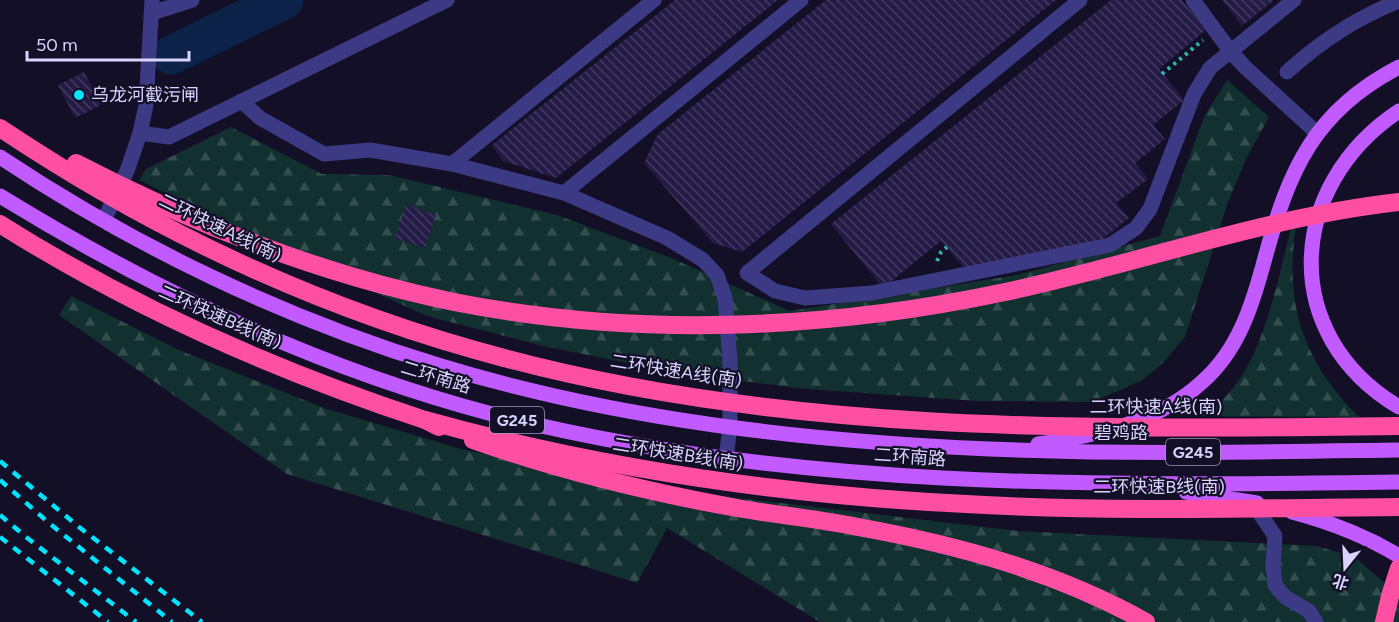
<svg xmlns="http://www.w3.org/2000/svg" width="1399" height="622" viewBox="0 0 1399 622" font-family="Figtree,'Noto Sans SC',sans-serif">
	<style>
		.forest { fill: url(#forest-firs) }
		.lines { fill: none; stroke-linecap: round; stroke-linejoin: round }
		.river { stroke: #0c2248; stroke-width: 39 }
		.building { fill: url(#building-back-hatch) }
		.path { stroke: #2fb8b0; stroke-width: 4; stroke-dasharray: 3 4.5; stroke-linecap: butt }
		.minor { stroke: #3d3a85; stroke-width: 15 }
		.major { stroke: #c25bff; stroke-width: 15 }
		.highway { stroke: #ff4fa3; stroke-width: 18 }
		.rail { stroke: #00e5ff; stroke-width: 4.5; stroke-dasharray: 9 8; stroke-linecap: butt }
		.highway-bridge { stroke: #ff4fa3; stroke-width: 18 }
		.poi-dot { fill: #00e5ff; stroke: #130f26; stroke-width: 2 }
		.labels { text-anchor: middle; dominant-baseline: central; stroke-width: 4.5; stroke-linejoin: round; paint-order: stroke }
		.shield { fill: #130f26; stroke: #9e99be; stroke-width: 1.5 }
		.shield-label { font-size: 16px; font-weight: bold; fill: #d9d4ff }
		.poi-label { font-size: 18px; fill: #d9d4ff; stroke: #130f26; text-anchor: start }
		.street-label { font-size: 18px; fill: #d9d4ff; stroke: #130f26 }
	</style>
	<defs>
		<pattern id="forest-firs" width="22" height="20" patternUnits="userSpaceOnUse" patternTransform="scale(1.5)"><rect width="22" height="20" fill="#12302f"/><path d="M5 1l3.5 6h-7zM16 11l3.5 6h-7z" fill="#344d4e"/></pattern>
		<pattern id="building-back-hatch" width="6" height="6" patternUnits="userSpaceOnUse" patternTransform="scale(1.5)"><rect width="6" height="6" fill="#241b47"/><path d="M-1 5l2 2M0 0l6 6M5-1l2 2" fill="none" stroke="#433b63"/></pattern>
	</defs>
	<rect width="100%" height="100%" fill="#130f26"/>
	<g class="forest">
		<path d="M 1227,80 L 1269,117 L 1247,157 L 1228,202 L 1185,337 L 1163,363 L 1141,381 L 1092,402 L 977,401 L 807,389 L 677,373 L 543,346 L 427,316 L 259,240 L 139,180 L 146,169 L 231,127 L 322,174 L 389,175 L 557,215 L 671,258 L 790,311 L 1017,275 L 1160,236 L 1205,115 Z"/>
		<path d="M 1292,225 L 1296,226 C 1284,305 1303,361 1359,417 L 1202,416 C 1210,409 1220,403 1227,395 C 1266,353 1277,279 1292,225 Z"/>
		<path d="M 71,296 L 179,350 L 324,408 L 461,449 L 655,488 L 1018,531 L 1317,546 L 1356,558 L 1396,593 L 1399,597 L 1399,622 L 820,622 L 667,528 L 637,583 L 287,474 L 59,315 Z"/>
	</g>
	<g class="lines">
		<path class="river" d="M 171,55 L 284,0"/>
	</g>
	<g class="building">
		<path d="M 675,0 L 778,0 L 556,178 L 503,161 L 492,145 Z"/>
		<path d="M 826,0 L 1056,0 L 742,252 L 713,243 L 644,163 L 658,134 Z"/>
		<path d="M 1111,0 L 1182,0 L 1206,30 L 1159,69 L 1184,100 L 1153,125 L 1165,139 L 1135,163 L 1148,179 L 1116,203 L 1129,218 L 1090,249 L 967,272 L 941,241 L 883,288 L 831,224 Z"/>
		<path d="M 1222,0 L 1274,0 L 1242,26 Z"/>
		<path d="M 84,72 L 101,105 L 75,118 L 58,85 Z"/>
		<path d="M 406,205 L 436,215 L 425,248 L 395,238 Z"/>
	</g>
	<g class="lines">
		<g class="path">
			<path d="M 1162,74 L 1203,40"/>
			<path d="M 937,261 L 941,252 L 947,247"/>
		</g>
		<g class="minor">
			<path d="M 1080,0 L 747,273 L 775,291 L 805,298 L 872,293 L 1110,245 L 1136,228 L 1150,209 L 1194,94 L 1210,68 L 1294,0"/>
			<path d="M 1193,0 L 1231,52 L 1246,68 L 1317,133"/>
			<path d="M 152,13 L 192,0"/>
			<path d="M 1287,72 C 1321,41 1356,18 1399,1"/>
			<path d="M 241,101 L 260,118 L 324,154 L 370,150 L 452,164 L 564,193 L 667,238 L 703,260 L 717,275 L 725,298 L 730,361 L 730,427 L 726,458"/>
			<path d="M 140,133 L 169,137 L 447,0"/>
			<path d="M 452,164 L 654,0"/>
			<path d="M 564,193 L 801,0"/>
			<path d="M 104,220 L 127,171 L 140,133 L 146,105 L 152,0"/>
			<path d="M 1252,502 L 1275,536 L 1273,565 L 1275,585 L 1285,597 L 1309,611 L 1316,622"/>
		</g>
		<g class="major">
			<path d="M 1399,111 C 1286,186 1278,335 1399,407"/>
			<path d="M 0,157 C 135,247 286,319 441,366 C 618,420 805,441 990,449 C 1126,455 1263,452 1399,450"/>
			<path d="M 0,196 C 153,290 317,368 492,414 C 788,490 1095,486 1399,482"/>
			<path d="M 1038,444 C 1095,436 1159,422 1202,382 C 1239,350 1253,303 1265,258 C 1289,170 1314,111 1399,67"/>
			<path d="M 1186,492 L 1257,503"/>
			<path d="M 1292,512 C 1330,522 1366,536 1399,556"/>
		</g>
		<g class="highway">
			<path d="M 0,224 C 133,308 276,371 425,420 L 439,427"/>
			<path d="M 473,440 C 558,470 647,492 737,508 C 777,515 818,519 858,527 C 958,545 1057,572 1146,622"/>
			<path d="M 1384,622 L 1390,596 L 1399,568"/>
		</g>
		<g class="rail">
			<path d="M 0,461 L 79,527 L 202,622"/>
			<path d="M 0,480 L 49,523 L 172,622"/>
			<path d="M 0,515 L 26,537 L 136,622"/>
			<path d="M 0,537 L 108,622"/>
		</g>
		<g class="highway-bridge">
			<path d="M 0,128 C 154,231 325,311 504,358 C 796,436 1100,429 1399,426"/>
			<path d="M 76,163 C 195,225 323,275 454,302 C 635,338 826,330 1005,292 C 1137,264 1265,217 1399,202"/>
			<path d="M 425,420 C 608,471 795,497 985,505 C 1123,512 1261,508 1399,507"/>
		</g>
	</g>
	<circle class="poi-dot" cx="79" cy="95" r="6"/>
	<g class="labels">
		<g class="shield">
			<rect x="490" y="407" width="54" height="26" rx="4.5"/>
			<rect x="1166" y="439" width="54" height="26" rx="4.5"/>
		</g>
		<g class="shield-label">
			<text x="517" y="420">G245</text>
			<text x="1193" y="452">G245</text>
		</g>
		<g class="poi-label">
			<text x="91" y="95">乌龙河截污闸</text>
		</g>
		<g class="street-label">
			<text transform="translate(220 228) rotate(26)">二环快速A线(南)</text>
			<text transform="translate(220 317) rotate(24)">二环快速B线(南)</text>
			<text transform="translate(676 371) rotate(9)">二环快速A线(南)</text>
			<text transform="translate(436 377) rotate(17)">二环南路</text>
			<text x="1156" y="407">二环快速A线(南)</text>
			<text x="1121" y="433">碧鸡路</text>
			<text transform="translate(678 454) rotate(9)">二环快速B线(南)</text>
			<text transform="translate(910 457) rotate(4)">二环南路</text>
			<text x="1159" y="487">二环快速B线(南)</text>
		</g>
	</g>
	<g transform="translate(1345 568) rotate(198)" stroke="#130f26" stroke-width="4.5" paint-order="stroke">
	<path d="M0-4.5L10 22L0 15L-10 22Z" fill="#d9d4ff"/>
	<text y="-9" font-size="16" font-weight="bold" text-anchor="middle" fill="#d9d4ff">北</text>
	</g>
	<path d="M27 51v9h162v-9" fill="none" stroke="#d9d4ff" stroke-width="3"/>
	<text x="36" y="51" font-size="18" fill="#d9d4ff" stroke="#130f26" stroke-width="4.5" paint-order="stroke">50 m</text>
</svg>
